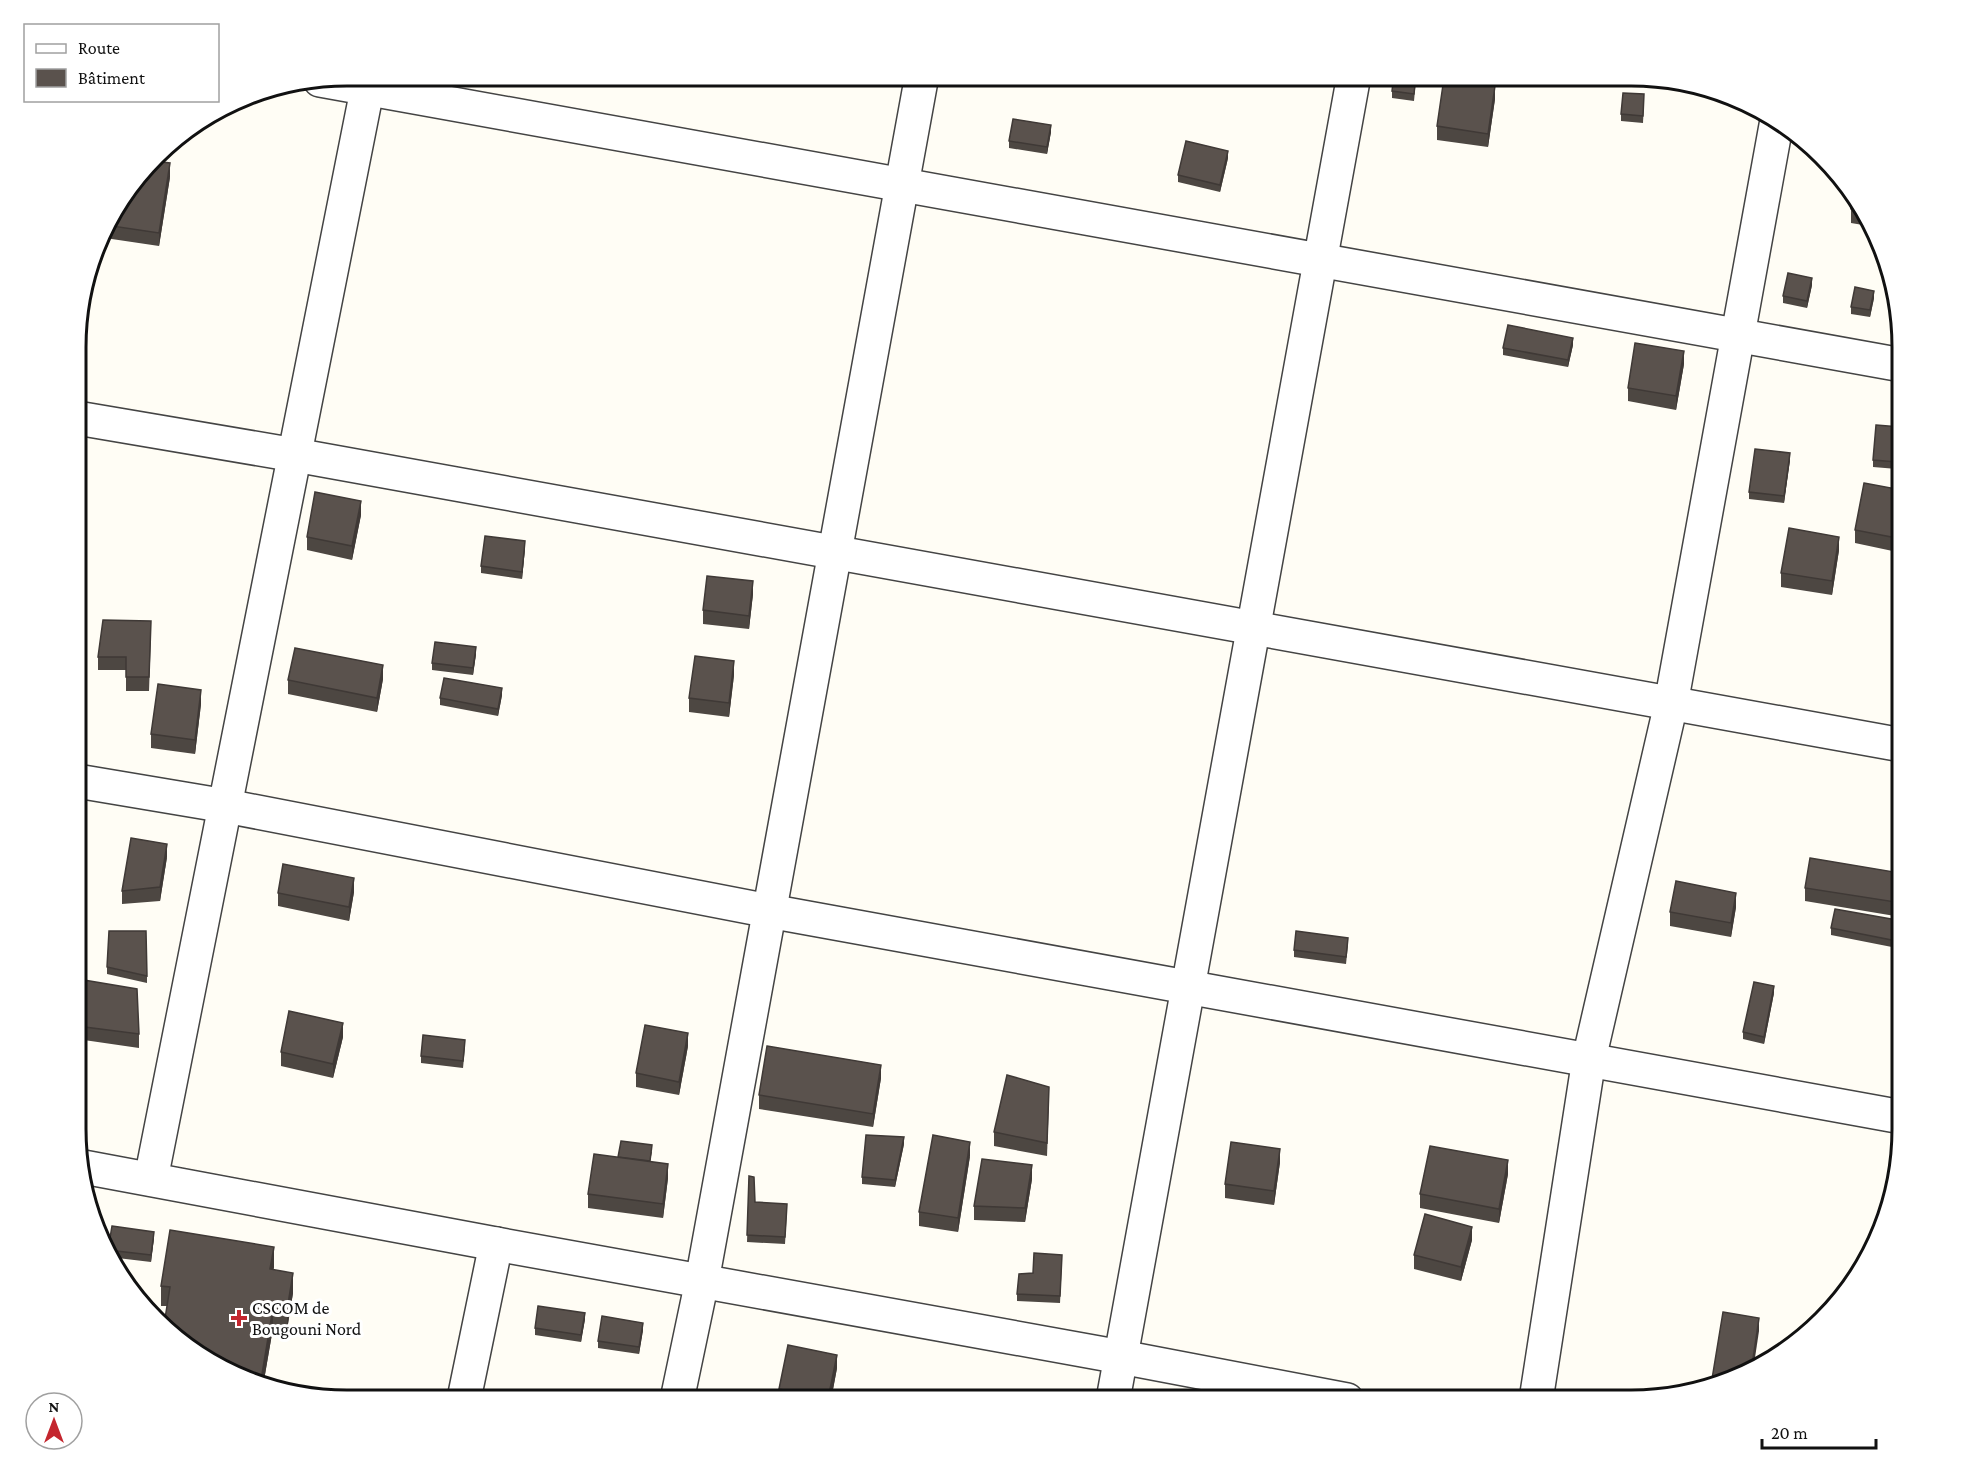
<svg xmlns="http://www.w3.org/2000/svg" width="1978" height="1475" viewBox="0 0 1978 1475" font-family="'Crimson Pro',serif">
	<style>
		.lines { fill: none; stroke-linecap: round; stroke-linejoin: round }
		.street-casing { stroke: #444; stroke-width: 36 }
		.street { stroke: #fff; stroke-width: 33 }
		.wall { fill: #4d4742 }
		.shaded-wall { fill: #3f3936 }
		.building { fill: #5a524d; stroke: #3f3936; stroke-width: 1.5 }
		.poi-dot { fill: #c4262e; stroke: #fff; stroke-width: 2 }
		.labels { text-anchor: middle; dominant-baseline: central; stroke-width: 6; stroke-linejoin: round; paint-order: stroke }
		.poi-label { font-size: 18px; fill: #111; stroke: #fff; text-anchor: start }
		.rim { fill: none; stroke: #111; stroke-width: 3 }
	</style>
	<rect width="100%" height="100%" fill="#fffdf5"/>
	<g class="lines">
		<defs>
			<g id="street">
				<path d="M 320,80 L 1902,365"/>
				<path d="M 77,418 L 295,455 L 1902,745"/>
				<path d="M 77,781 L 226,806 L 769,911 L 1902,1117"/>
				<path d="M 78,1166 L 496,1244 L 1121,1357 L 1347,1400"/>
				<path d="M 151,1179 L 370,75"/>
				<path d="M 464,1399 L 496,1244"/>
				<path d="M 677,1400 L 702,1281 L 922,75"/>
				<path d="M 1113,1400 L 1354,75"/>
				<path d="M 1536,1400 L 1589,1059 L 1671,704 L 1777,120"/>
			</g>
		</defs>
		<use href="#street" class="street-casing"/>
		<use href="#street" class="street"/>
	</g>
	<g class="wall">
		<path d="M 1416,79 L 1414,101 L 1392,98 L 1392,91 Z"/>
		<path d="M 1495,99 L 1488,147 L 1437,140 L 1437,126 Z"/>
		<path d="M 1644,101 L 1643,123 L 1621,121 L 1621,114 Z"/>
		<path d="M 184,132 L 184,138 L 174,138 Z"/>
		<path d="M 1051,132 L 1047,154 L 1009,148 L 1009,141 Z"/>
		<path d="M 1228,158 L 1220,192 L 1178,182 L 1178,175 Z"/>
		<path d="M 170,177 L 159,246 L 105,238 L 106,223 Z"/>
		<path d="M 1852,199 L 1875,226 L 1875,227 L 1851,223 L 1851,209 Z"/>
		<path d="M 1812,285 L 1807,308 L 1783,303 L 1783,296 Z"/>
		<path d="M 1874,298 L 1870,317 L 1851,314 L 1851,307 Z"/>
		<path d="M 1573,345 L 1568,367 L 1503,355 L 1503,348 Z"/>
		<path d="M 1684,364 L 1676,410 L 1628,401 L 1628,388 Z"/>
		<path d="M 1900,434 L 1897,469 L 1873,467 L 1873,460 Z"/>
		<path d="M 1790,460 L 1784,503 L 1749,499 L 1749,492 Z"/>
		<path d="M 1902,490 L 1902,553 L 1855,543 L 1855,530 Z"/>
		<path d="M 361,515 L 352,560 L 307,550 L 307,537 Z"/>
		<path d="M 525,548 L 522,579 L 481,573 L 481,566 Z"/>
		<path d="M 1839,550 L 1832,595 L 1781,587 L 1781,573 Z"/>
		<path d="M 77,564 L 84,564 L 82,601 L 77,600 Z"/>
		<path d="M 753,594 L 749,629 L 703,624 L 703,610 Z"/>
		<path d="M 151,635 L 149,691 L 126,691 L 126,670 L 98,670 L 98,657 Z"/>
		<path d="M 476,654 L 473,675 L 432,670 L 432,663 Z"/>
		<path d="M 734,675 L 729,717 L 689,712 L 689,698 Z"/>
		<path d="M 383,679 L 377,712 L 288,694 L 288,680 Z"/>
		<path d="M 502,695 L 498,716 L 440,705 L 440,698 Z"/>
		<path d="M 201,704 L 195,754 L 151,748 L 151,734 Z"/>
		<path d="M 167,857 L 160,901 L 122,904 L 122,891 Z"/>
		<path d="M 1900,886 L 1895,916 L 1805,901 L 1805,888 Z"/>
		<path d="M 354,892 L 349,921 L 278,906 L 278,893 Z"/>
		<path d="M 1736,907 L 1731,937 L 1670,926 L 1670,912 Z"/>
		<path d="M 1902,921 L 1902,949 L 1831,935 L 1831,928 Z"/>
		<path d="M 1348,945 L 1346,964 L 1294,957 L 1294,950 Z"/>
		<path d="M 107,967 L 147,976 L 147,983 L 107,974 Z"/>
		<path d="M 77,987 L 139,1034 L 139,1048 L 77,1039 Z"/>
		<path d="M 1774,993 L 1764,1044 L 1743,1039 L 1743,1032 Z"/>
		<path d="M 343,1037 L 333,1078 L 281,1066 L 281,1052 Z"/>
		<path d="M 688,1046 L 679,1095 L 636,1087 L 636,1073 Z"/>
		<path d="M 1902,1046 L 1902,1075 L 1899,1074 L 1899,1067 Z"/>
		<path d="M 465,1047 L 463,1068 L 421,1063 L 421,1056 Z"/>
		<path d="M 881,1078 L 873,1127 L 759,1109 L 759,1095 Z"/>
		<path d="M 1049,1101 L 1047,1156 L 994,1146 L 994,1132 Z"/>
		<path d="M 904,1144 L 895,1187 L 862,1184 L 862,1177 Z"/>
		<path d="M 652,1152 L 650,1161 L 668,1178 L 663,1218 L 588,1208 L 588,1194 L 618,1157 Z"/>
		<path d="M 970,1156 L 958,1232 L 919,1226 L 919,1212 Z"/>
		<path d="M 1280,1162 L 1274,1205 L 1225,1198 L 1225,1184 Z"/>
		<path d="M 1508,1174 L 1499,1223 L 1420,1208 L 1420,1194 Z"/>
		<path d="M 749,1176 L 755,1202 L 787,1211 L 785,1244 L 747,1242 Z"/>
		<path d="M 1032,1179 L 1025,1222 L 974,1220 L 974,1206 Z"/>
		<path d="M 154,1238 L 151,1262 L 109,1257 L 108,1250 Z"/>
		<path d="M 1472,1240 L 1461,1281 L 1414,1269 L 1414,1255 Z"/>
		<path d="M 1062,1262 L 1060,1303 L 1017,1301 L 1017,1294 L 1033,1273 Z"/>
		<path d="M 274,1267 L 273,1270 L 293,1293 L 287,1330 L 273,1328 L 263,1386 L 259,1385 L 181,1344 L 164,1325 L 167,1306 L 161,1306 L 161,1286 Z"/>
		<path d="M 585,1319 L 581,1342 L 535,1335 L 535,1328 Z"/>
		<path d="M 643,1330 L 639,1354 L 598,1348 L 598,1341 Z"/>
		<path d="M 837,1368 L 831,1400 L 779,1400 L 779,1389 Z"/>
	</g>
	<g class="shaded-wall">
		<path d="M 1495,86 L 1495,99 L 1488,147 L 1488,134 Z"/>
		<path d="M 1051,125 L 1051,132 L 1047,154 L 1047,147 Z"/>
		<path d="M 1228,151 L 1228,158 L 1220,192 L 1220,185 Z"/>
		<path d="M 170,163 L 170,177 L 159,246 L 159,233 Z"/>
		<path d="M 1812,278 L 1812,285 L 1807,308 L 1807,301 Z"/>
		<path d="M 1874,291 L 1874,298 L 1870,317 L 1870,310 Z"/>
		<path d="M 1573,338 L 1573,345 L 1568,367 L 1568,360 Z"/>
		<path d="M 1684,351 L 1684,364 L 1676,410 L 1676,396 Z"/>
		<path d="M 1790,453 L 1790,460 L 1784,503 L 1784,496 Z"/>
		<path d="M 361,501 L 361,515 L 352,560 L 352,546 Z"/>
		<path d="M 1839,537 L 1839,550 L 1832,595 L 1832,581 Z"/>
		<path d="M 525,541 L 525,548 L 522,579 L 522,572 Z"/>
		<path d="M 753,581 L 753,594 L 749,629 L 749,616 Z"/>
		<path d="M 476,647 L 476,654 L 473,675 L 473,668 Z"/>
		<path d="M 734,661 L 734,675 L 729,717 L 729,703 Z"/>
		<path d="M 383,665 L 383,679 L 377,712 L 377,698 Z"/>
		<path d="M 502,688 L 502,695 L 498,716 L 498,709 Z"/>
		<path d="M 201,690 L 201,704 L 195,754 L 195,740 Z"/>
		<path d="M 167,844 L 167,857 L 160,901 L 160,887 Z"/>
		<path d="M 1900,873 L 1900,886 L 1895,916 L 1895,902 Z"/>
		<path d="M 354,878 L 354,892 L 349,921 L 349,907 Z"/>
		<path d="M 1736,893 L 1736,907 L 1731,937 L 1731,923 Z"/>
		<path d="M 1774,986 L 1774,993 L 1764,1044 L 1764,1037 Z"/>
		<path d="M 343,1023 L 343,1037 L 333,1078 L 333,1064 Z"/>
		<path d="M 688,1033 L 688,1046 L 679,1095 L 679,1082 Z"/>
		<path d="M 881,1065 L 881,1078 L 873,1127 L 873,1114 Z"/>
		<path d="M 904,1137 L 904,1144 L 895,1187 L 895,1180 Z"/>
		<path d="M 970,1142 L 970,1156 L 958,1232 L 958,1218 Z"/>
		<path d="M 1280,1149 L 1280,1162 L 1274,1205 L 1274,1191 Z"/>
		<path d="M 1508,1160 L 1508,1174 L 1499,1223 L 1499,1209 Z"/>
		<path d="M 668,1164 L 668,1178 L 663,1218 L 663,1204 Z"/>
		<path d="M 1032,1165 L 1032,1179 L 1025,1222 L 1025,1208 Z"/>
		<path d="M 1472,1227 L 1472,1240 L 1461,1281 L 1461,1267 Z"/>
		<path d="M 154,1232 L 154,1238 L 151,1262 L 151,1255 Z"/>
		<path d="M 274,1247 L 274,1267 L 270,1289 L 270,1269 Z"/>
		<path d="M 293,1273 L 293,1293 L 287,1330 L 287,1310 Z"/>
		<path d="M 273,1308 L 273,1328 L 263,1386 L 261,1386 L 261,1380 Z"/>
		<path d="M 585,1313 L 585,1319 L 581,1342 L 581,1335 Z"/>
		<path d="M 1759,1318 L 1759,1331 L 1753,1371 L 1751,1372 Z"/>
		<path d="M 643,1323 L 643,1330 L 639,1354 L 639,1347 Z"/>
		<path d="M 837,1355 L 837,1368 L 831,1400 L 828,1400 Z"/>
	</g>
	<g class="building">
		<path d="M 1394,75 L 1416,75 L 1414,94 L 1392,91 Z"/>
		<path d="M 1444,78 L 1495,86 L 1488,134 L 1437,126 Z"/>
		<path d="M 1623,93 L 1644,94 L 1643,116 L 1621,114 Z"/>
		<path d="M 1013,119 L 1051,125 L 1047,147 L 1009,141 Z"/>
		<path d="M 1186,141 L 1228,151 L 1220,185 L 1178,175 Z"/>
		<path d="M 153,161 L 170,163 L 159,233 L 105,225 L 106,223 Z"/>
		<path d="M 1852,199 L 1863,211 L 1851,209 Z"/>
		<path d="M 1788,273 L 1812,278 L 1807,301 L 1783,296 Z"/>
		<path d="M 1855,287 L 1874,291 L 1870,310 L 1851,307 Z"/>
		<path d="M 1508,325 L 1573,338 L 1568,360 L 1503,348 Z"/>
		<path d="M 1635,343 L 1684,351 L 1676,396 L 1628,388 Z"/>
		<path d="M 1876,425 L 1900,427 L 1897,462 L 1873,460 Z"/>
		<path d="M 1755,449 L 1790,453 L 1784,496 L 1749,492 Z"/>
		<path d="M 1864,483 L 1902,490 L 1902,539 L 1855,530 Z"/>
		<path d="M 315,492 L 361,501 L 352,546 L 307,537 Z"/>
		<path d="M 1789,528 L 1839,537 L 1832,581 L 1781,573 Z"/>
		<path d="M 485,536 L 525,541 L 522,572 L 481,566 Z"/>
		<path d="M 77,564 L 84,564 L 82,594 L 77,593 Z"/>
		<path d="M 707,576 L 753,581 L 749,616 L 703,610 Z"/>
		<path d="M 103,620 L 151,621 L 149,677 L 126,677 L 126,657 L 98,657 Z"/>
		<path d="M 435,642 L 476,647 L 473,668 L 432,663 Z"/>
		<path d="M 295,648 L 383,665 L 377,698 L 288,680 Z"/>
		<path d="M 695,656 L 734,661 L 729,703 L 689,698 Z"/>
		<path d="M 444,678 L 502,688 L 498,709 L 440,698 Z"/>
		<path d="M 158,684 L 201,690 L 195,740 L 151,734 Z"/>
		<path d="M 131,838 L 167,844 L 160,887 L 122,891 Z"/>
		<path d="M 1810,858 L 1900,873 L 1895,902 L 1805,888 Z"/>
		<path d="M 283,864 L 354,878 L 349,907 L 278,893 Z"/>
		<path d="M 1676,881 L 1736,893 L 1731,923 L 1670,912 Z"/>
		<path d="M 1835,909 L 1902,921 L 1902,942 L 1831,928 Z"/>
		<path d="M 109,931 L 146,931 L 147,976 L 107,967 Z"/>
		<path d="M 1296,931 L 1348,938 L 1346,957 L 1294,950 Z"/>
		<path d="M 78,979 L 137,989 L 139,1034 L 77,1026 Z"/>
		<path d="M 1754,982 L 1774,986 L 1764,1037 L 1743,1032 Z"/>
		<path d="M 289,1011 L 343,1023 L 333,1064 L 281,1052 Z"/>
		<path d="M 645,1025 L 688,1033 L 679,1082 L 636,1073 Z"/>
		<path d="M 423,1035 L 465,1040 L 463,1061 L 421,1056 Z"/>
		<path d="M 767,1046 L 881,1065 L 873,1114 L 759,1095 Z"/>
		<path d="M 1902,1046 L 1902,1068 L 1899,1067 Z"/>
		<path d="M 1007,1075 L 1049,1087 L 1047,1143 L 994,1132 Z"/>
		<path d="M 866,1135 L 904,1137 L 895,1180 L 862,1177 Z"/>
		<path d="M 933,1135 L 970,1142 L 958,1218 L 919,1212 Z"/>
		<path d="M 621,1141 L 652,1145 L 650,1161 L 618,1157 Z"/>
		<path d="M 1231,1142 L 1280,1149 L 1274,1191 L 1225,1184 Z"/>
		<path d="M 1430,1146 L 1508,1160 L 1499,1209 L 1420,1194 Z"/>
		<path d="M 594,1154 L 668,1164 L 663,1204 L 588,1194 Z"/>
		<path d="M 982,1159 L 1032,1165 L 1025,1208 L 974,1206 Z"/>
		<path d="M 749,1176 L 754,1177 L 755,1202 L 787,1204 L 785,1237 L 747,1235 Z"/>
		<path d="M 1425,1214 L 1472,1227 L 1461,1267 L 1414,1255 Z"/>
		<path d="M 112,1226 L 154,1232 L 151,1255 L 108,1250 Z"/>
		<path d="M 170,1230 L 274,1247 L 270,1269 L 293,1273 L 287,1310 L 273,1308 L 261,1380 L 243,1377 L 181,1344 L 177,1339 L 178,1331 L 168,1329 L 164,1325 L 170,1287 L 161,1286 Z"/>
		<path d="M 1034,1253 L 1062,1255 L 1060,1296 L 1017,1294 L 1019,1274 L 1033,1273 Z"/>
		<path d="M 538,1306 L 585,1313 L 581,1335 L 535,1328 Z"/>
		<path d="M 1723,1312 L 1759,1318 L 1751,1372 L 1719,1380 L 1712,1379 Z"/>
		<path d="M 602,1316 L 643,1323 L 639,1347 L 598,1341 Z"/>
		<path d="M 788,1345 L 837,1355 L 828,1399 L 779,1389 Z"/>
	</g>
	<path class="poi-dot" d="M236 1309h6v6h6v6h-6v6h-6v-6h-6v-6h6z"/>
	<g class="labels">
		<g class="poi-label">
			<text x="252" y="1308">CSCOM de<tspan x="252" dy="21">Bougouni Nord</tspan></text>
		</g>
	</g>
	<path d="M0 0H1978V1475H0ZM347 86H1631A261 261 0 0 1 1892 347V1129A261 261 0 0 1 1631 1390H347A261 261 0 0 1 86 1129V347A261 261 0 0 1 347 86Z" fill="#fff" fill-rule="evenodd"/>
	<path class="rim" d="M347 86H1631A261 261 0 0 1 1892 347V1129A261 261 0 0 1 1631 1390H347A261 261 0 0 1 86 1129V347A261 261 0 0 1 347 86Z"/>
	<rect x="24" y="24" width="195" height="78" fill="#ffffff" stroke="#a0a0a0" stroke-width="1.5"/>
	<rect x="36" y="44" width="30" height="9" fill="#ffffff" stroke="#a0a0a0" stroke-width="1.5"/>
	<text x="78" y="54" font-size="18" fill="#111111">Route</text>
	<rect x="36" y="69" width="30" height="18" fill="#5a524d" stroke="#a0a0a0" stroke-width="1.5"/>
	<text x="78" y="84" font-size="18" fill="#111111">Bâtiment</text>
	<g transform="translate(54 1421)"><circle r="28" fill="#ffffff" stroke="#a0a0a0" stroke-width="1.5"/>
	<path d="M0-4.5L10 22L0 15L-10 22Z" fill="#c4262e"/>
	<text y="-9" font-size="16" font-weight="bold" text-anchor="middle" fill="#111111">N</text>
	</g>
	<path d="M1762 1439v9h114v-9" fill="none" stroke="#111111" stroke-width="3"/>
	<text x="1771" y="1439" font-size="18" fill="#111111" stroke="#ffffff" stroke-width="4.5" paint-order="stroke">20 m</text>
</svg>
